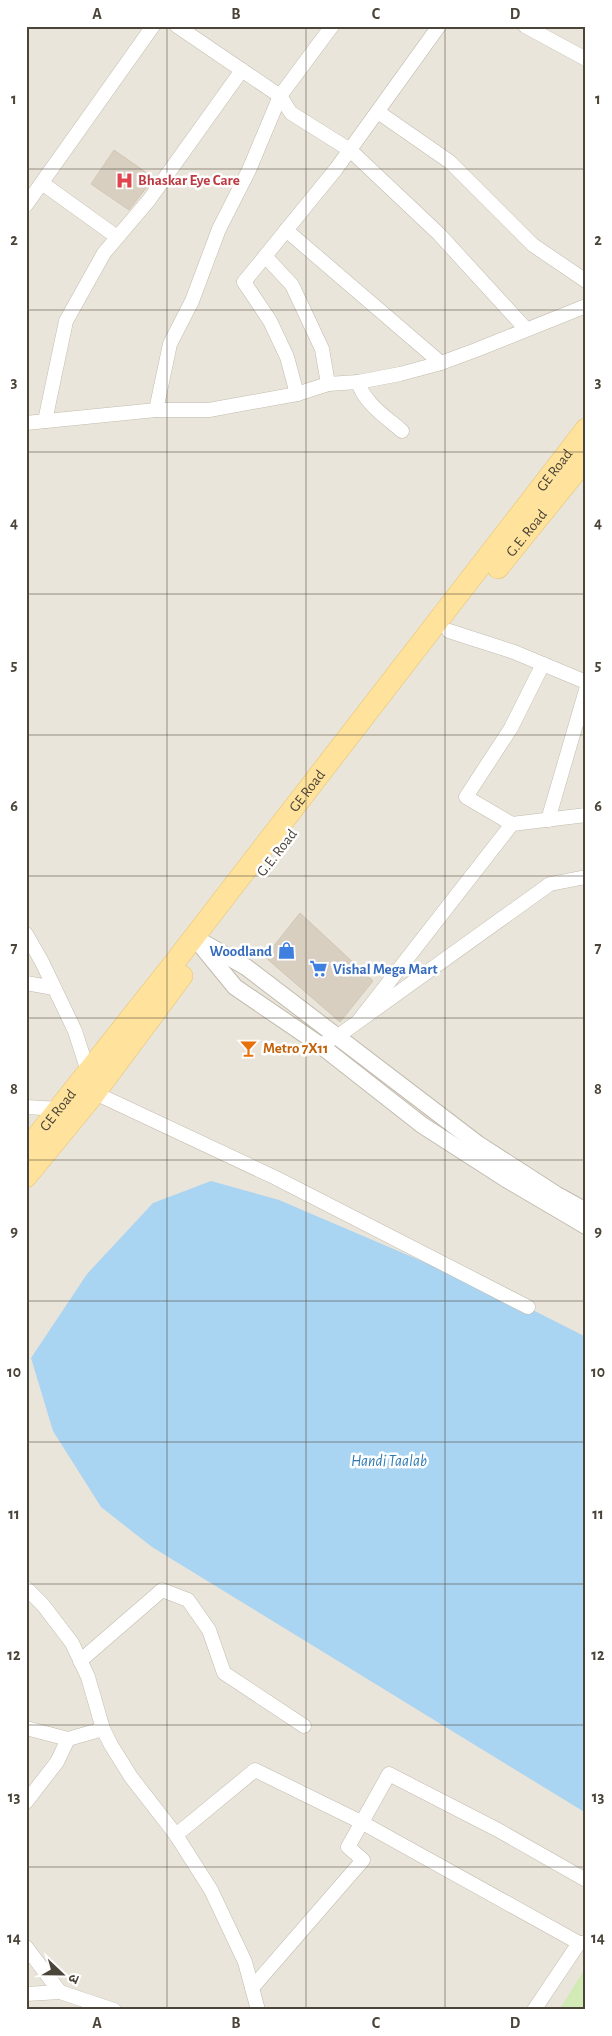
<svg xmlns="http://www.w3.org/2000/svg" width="612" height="2036" viewBox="0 0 612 2036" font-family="'Alegreya Sans','Noto Sans Devanagari',sans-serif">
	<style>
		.residential { fill: #eae5da }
		.green { fill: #d2eab5 }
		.water { fill: #a9d4f2 }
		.building { fill: #d8cfc1; stroke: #d3c7b4 }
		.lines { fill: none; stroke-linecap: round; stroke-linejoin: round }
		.minor-casing { stroke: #c2bbae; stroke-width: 15 }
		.tertiary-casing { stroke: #c2bbae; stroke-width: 18 }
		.primary-casing { stroke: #e6c16a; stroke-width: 22 }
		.minor { stroke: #fff; stroke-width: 14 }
		.tertiary { stroke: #fff; stroke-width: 16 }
		.primary { stroke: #ffe39c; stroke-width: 21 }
		.grid { fill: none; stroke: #4b4439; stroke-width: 1; stroke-opacity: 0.55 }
		.labels { text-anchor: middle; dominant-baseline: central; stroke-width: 5; stroke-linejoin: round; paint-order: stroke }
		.health-label { font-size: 15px; font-weight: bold; fill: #be3a42; stroke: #fff; text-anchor: start }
		.street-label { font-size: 15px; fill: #4b4439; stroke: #fff }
		.shop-label { font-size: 15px; font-weight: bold; fill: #366cbe; stroke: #fff; text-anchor: end }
		.food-label { font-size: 15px; font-weight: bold; fill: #c56008; stroke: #fff; text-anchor: start }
		.water-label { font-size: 16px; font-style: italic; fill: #2e7ab2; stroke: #fff }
		.neatline { fill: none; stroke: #4b4439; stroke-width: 2 }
		.grid-label { font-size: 16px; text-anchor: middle; font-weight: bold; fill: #4b4439 }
	</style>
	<rect width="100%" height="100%" fill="#f6f3ec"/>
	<rect class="residential" x="26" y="26" width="560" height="1984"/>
	<path class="green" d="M 586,1967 L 586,2010 L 559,2010 Z"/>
	<path class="water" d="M 211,1181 L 279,1200 L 515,1301 L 586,1337 L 586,1813 L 152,1547 L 101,1507 L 53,1431 L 31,1358 L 87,1274 L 153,1203 Z"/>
	<g class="building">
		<path d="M 114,150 L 154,178 L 129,210 L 91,184 Z"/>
		<path d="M 300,913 L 373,981 L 340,1022 L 265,957 Z"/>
	</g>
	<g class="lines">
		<defs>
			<g id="minor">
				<path d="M 177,26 L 280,96 L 291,113 L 350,150 L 439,234 L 526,329"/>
				<path d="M 525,26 L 586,59"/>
				<path d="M 378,112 L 450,162 L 533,245 L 586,281"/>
				<path d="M 42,183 L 117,237"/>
				<path d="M 26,205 L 153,26"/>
				<path d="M 286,230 L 441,363"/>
				<path d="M 265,256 L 292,285 L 322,349 L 328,384"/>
				<path d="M 358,382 C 364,403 387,418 402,431"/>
				<path d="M 297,394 L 287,357 L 270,321 L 244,282 L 336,169 L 439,26"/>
				<path d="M 156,410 L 209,410 L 297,394 L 328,384 L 358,382 L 400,374 L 441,363 L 476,350 L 586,306"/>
				<path d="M 45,421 L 66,321 L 104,253 L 149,200 L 242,70"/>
				<path d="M 26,423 L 156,410 L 170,344 L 192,301 L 219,229 L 249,170 L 280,96 L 332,26"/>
				<path d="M 449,631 L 514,652 L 586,682"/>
				<path d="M 548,820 L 586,690"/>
				<path d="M 512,824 L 466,797 L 511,728 L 543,664"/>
				<path d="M 26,934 L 42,962 L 75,1031 L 95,1093 L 276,1178 L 528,1307"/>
				<path d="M 26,983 L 54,988"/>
				<path d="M 360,1019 L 512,824 L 586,815"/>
				<path d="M 320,1045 L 338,1036 L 550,884 L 586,877"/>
				<path d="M 26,1107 L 60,1109"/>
				<path d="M 26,1588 L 43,1605 L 72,1643 L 88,1677 L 103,1729 L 111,1745 L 131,1777 L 176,1835 L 211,1890 L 245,1962 L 258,2010"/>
				<path d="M 80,1661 L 162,1590 L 188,1600 L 209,1630 L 224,1673 L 304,1726"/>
				<path d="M 26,1728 L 68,1739 L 103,1729"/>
				<path d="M 26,1802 L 57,1762 L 68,1739"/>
				<path d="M 176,1835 L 255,1770 L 361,1822 L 579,1943 L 586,1943"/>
				<path d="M 26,1947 L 60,1992"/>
				<path d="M 252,1988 L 363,1860 L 348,1847 L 389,1774 L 498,1830 L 586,1880"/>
				<path d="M 26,1994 L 60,1992 L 114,2010"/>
				<path d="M 534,2010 L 579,1943"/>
			</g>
			<g id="tertiary">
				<path d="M 194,937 L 235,987 L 320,1045 L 422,1125 L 506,1179 L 586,1226"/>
				<path d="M 204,943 L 246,967 L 478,1144 L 557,1195 L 586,1211"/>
			</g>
			<g id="primary">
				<path id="s1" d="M 498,568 L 586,459"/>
				<path id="s2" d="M 26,1150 L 174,963 L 586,429"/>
				<path d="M 26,1177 L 95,1093 L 182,976"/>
			</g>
		</defs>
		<use href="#minor" class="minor-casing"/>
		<use href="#tertiary" class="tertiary-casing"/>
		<use href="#primary" class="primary-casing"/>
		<use href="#minor" class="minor"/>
		<use href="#tertiary" class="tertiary"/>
		<use href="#primary" class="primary"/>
	</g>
	<path class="grid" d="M 167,26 L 167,2010M 306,26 L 306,2010M 445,26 L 445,2010M 26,169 L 586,169M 26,310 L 586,310M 26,452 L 586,452M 26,594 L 586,594M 26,735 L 586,735M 26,876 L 586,876M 26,1018 L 586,1018M 26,1160 L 586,1160M 26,1301 L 586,1301M 26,1442 L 586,1442M 26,1584 L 586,1584M 26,1725 L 586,1725M 26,1867 L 586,1867"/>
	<defs>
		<symbol id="hospital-bare" viewBox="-9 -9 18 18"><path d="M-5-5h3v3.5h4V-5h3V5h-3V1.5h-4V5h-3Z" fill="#e0444e" stroke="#fff" stroke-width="2.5" paint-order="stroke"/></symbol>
		<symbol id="shop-bare" viewBox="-9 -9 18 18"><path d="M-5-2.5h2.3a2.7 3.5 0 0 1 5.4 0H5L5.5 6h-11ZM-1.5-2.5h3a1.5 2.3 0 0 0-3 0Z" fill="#3f7fe0" stroke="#fff" stroke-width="2.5" paint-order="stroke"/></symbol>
		<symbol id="supermarket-bare" viewBox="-9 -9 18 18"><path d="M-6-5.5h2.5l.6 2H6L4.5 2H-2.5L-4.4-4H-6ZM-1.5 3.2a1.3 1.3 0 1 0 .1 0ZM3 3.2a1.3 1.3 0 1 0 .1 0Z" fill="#3f7fe0" stroke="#fff" stroke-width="2.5" paint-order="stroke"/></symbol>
		<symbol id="bar-bare" viewBox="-9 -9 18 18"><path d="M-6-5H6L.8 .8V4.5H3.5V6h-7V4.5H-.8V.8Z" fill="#e8710a" stroke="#fff" stroke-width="2.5" paint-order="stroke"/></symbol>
	</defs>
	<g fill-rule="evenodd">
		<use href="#hospital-bare" x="112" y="168" width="25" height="25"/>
		<use href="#shop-bare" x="274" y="938" width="25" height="25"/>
		<use href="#supermarket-bare" x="306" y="956" width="25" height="25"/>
		<use href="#bar-bare" x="236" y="1036" width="25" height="25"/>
	</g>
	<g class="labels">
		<g class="health-label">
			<text x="138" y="180">Bhaskar Eye Care</text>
		</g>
		<g class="street-label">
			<text stroke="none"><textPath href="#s2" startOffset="861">GE Road</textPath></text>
			<text stroke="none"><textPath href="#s1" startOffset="45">G.E. Road</textPath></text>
			<text stroke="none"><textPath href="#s2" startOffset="456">GE Road</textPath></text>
			<text transform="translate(277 853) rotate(-52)">G.E. Road</text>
			<text stroke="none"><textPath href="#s2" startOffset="51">GE Road</textPath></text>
		</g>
		<g class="shop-label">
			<text x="272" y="951">Woodland</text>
			<text x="333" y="969" text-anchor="start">Vishal Mega Mart</text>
		</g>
		<g class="food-label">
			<text x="263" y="1048">Metro 7X11</text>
		</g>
		<g class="water-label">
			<text x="389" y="1461">Handi Taalab</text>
		</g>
	</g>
	<rect width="612" height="2036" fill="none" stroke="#ffffff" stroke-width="55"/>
	<g transform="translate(62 1974) rotate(112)" stroke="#ffffff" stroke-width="4" paint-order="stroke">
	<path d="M0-4L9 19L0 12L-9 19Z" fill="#4b4439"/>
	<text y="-8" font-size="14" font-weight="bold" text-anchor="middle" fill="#4b4439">उ</text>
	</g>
	<rect x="28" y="28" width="556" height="1980" class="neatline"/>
	<g class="grid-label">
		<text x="97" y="19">A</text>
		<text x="236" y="19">B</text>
		<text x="376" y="19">C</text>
		<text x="515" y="19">D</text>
		<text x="14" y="104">1</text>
		<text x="598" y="104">1</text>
		<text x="14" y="245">2</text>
		<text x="598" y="245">2</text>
		<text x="14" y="387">3</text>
		<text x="598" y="387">3</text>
		<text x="14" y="528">4</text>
		<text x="598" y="528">4</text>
		<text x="14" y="670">5</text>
		<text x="598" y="670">5</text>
		<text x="14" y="811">6</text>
		<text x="598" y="811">6</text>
		<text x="14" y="953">7</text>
		<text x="598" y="953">7</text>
		<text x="14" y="1094">8</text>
		<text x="598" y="1094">8</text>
		<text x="14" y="1236">9</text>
		<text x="598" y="1236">9</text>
		<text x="14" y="1377">10</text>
		<text x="598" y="1377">10</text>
		<text x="14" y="1519">11</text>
		<text x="598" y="1519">11</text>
		<text x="14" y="1660">12</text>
		<text x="598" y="1660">12</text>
		<text x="14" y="1802">13</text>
		<text x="598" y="1802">13</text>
		<text x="14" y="1943">14</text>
		<text x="598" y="1943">14</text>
		<text x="97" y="2028">A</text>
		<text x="236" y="2028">B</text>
		<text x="376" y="2028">C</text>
		<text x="515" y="2028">D</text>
	</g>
</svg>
